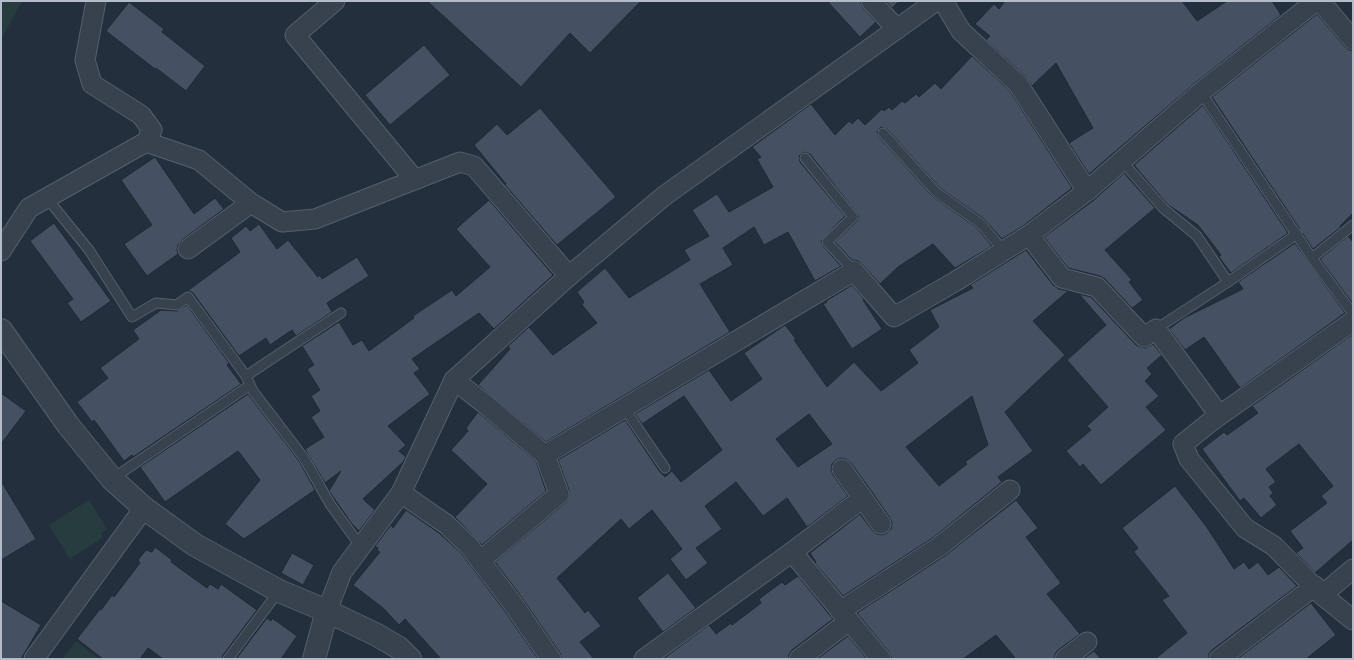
<svg xmlns="http://www.w3.org/2000/svg" width="1354" height="660" viewBox="0 0 1354 660" font-family="'Source Sans 3',sans-serif">
	<style>
		.green { fill: #263c3f }
		.building { fill: #455162; stroke: #1f2835; fill-rule: evenodd }
		.lines { fill: none; stroke-linecap: round; stroke-linejoin: round }
		.service-casing { stroke: #565f6c; stroke-width: 11 }
		.minor-casing { stroke: #565f6c; stroke-width: 21 }
		.tertiary-casing { stroke: #565f6c; stroke-width: 24 }
		.service { stroke: #38414e; stroke-width: 9 }
		.minor { stroke: #38414e; stroke-width: 19 }
		.tertiary { stroke: #38414e; stroke-width: 22 }
	</style>
	<rect width="100%" height="100%" fill="#242f3e"/>
	<g class="green">
		<path d="M 1,1 L 22,1 L 1,40 Z"/>
		<path d="M 89,500 L 107,529 L 101,533 L 103,537 L 70,559 L 49,525 Z"/>
		<path d="M 76,641 L 99,659 L 62,659 Z"/>
	</g>
	<g class="building">
		<path d="M 427,1 L 641,1 L 590,53 L 570,33 L 521,87 Z"/>
		<path d="M 827,1 L 860,1 L 863,8 L 876,22 L 860,37 Z"/>
		<path d="M 886,1 L 899,1 L 892,8 Z"/>
		<path d="M 1005,1 L 1182,1 L 1197,21 L 1227,1 L 1272,1 L 1281,15 L 1194,84 L 1089,174 L 1069,143 L 1093,128 L 1056,63 L 1032,86 L 1025,76 L 986,40 L 990,36 L 975,24 L 994,4 L 999,9 Z"/>
		<path d="M 129,2 L 164,29 L 162,32 L 205,66 L 186,91 L 156,68 L 155,69 L 106,31 Z"/>
		<path d="M 1317,14 L 1345,47 L 1349,50 L 1353,51 L 1353,213 L 1340,226 L 1341,227 L 1313,249 L 1212,97 Z"/>
		<path d="M 424,45 L 450,75 L 390,125 L 365,95 Z"/>
		<path d="M 972,56 L 1010,91 L 1072,188 L 1023,226 L 1002,239 L 984,219 L 940,188 L 887,129 L 881,127 L 877,132 L 879,137 L 932,196 L 977,228 L 992,246 L 955,268 L 933,244 L 898,267 L 880,284 L 862,264 L 858,261 L 852,260 L 835,242 L 857,221 L 859,216 L 810,154 L 804,152 L 799,156 L 800,162 L 845,216 L 821,241 L 823,246 L 841,266 L 815,281 L 788,232 L 764,245 L 754,227 L 723,248 L 733,265 L 700,284 L 730,332 L 546,442 L 478,385 L 510,349 L 508,346 L 529,327 L 553,355 L 597,323 L 582,305 L 584,302 L 577,292 L 605,268 L 629,298 L 690,260 L 684,250 L 709,236 L 692,210 L 717,194 L 729,212 L 773,187 L 757,159 L 761,157 L 752,147 L 811,104 L 835,135 L 849,121 L 852,124 L 858,118 L 865,125 L 882,109 L 884,111 L 889,107 L 892,110 L 902,101 L 905,103 L 916,94 L 919,97 L 935,83 L 941,89 Z"/>
		<path d="M 1203,105 L 1288,233 L 1231,273 L 1219,257 L 1221,255 L 1198,225 L 1167,204 L 1134,165 Z"/>
		<path d="M 540,108 L 616,197 L 557,245 L 505,185 L 506,184 L 474,145 L 497,124 L 507,135 Z"/>
		<path d="M 155,157 L 194,214 L 215,198 L 224,209 L 182,240 L 178,245 L 177,250 L 178,254 L 147,276 L 124,244 L 152,225 L 121,180 Z"/>
		<path d="M 1124,173 L 1155,208 L 1105,250 L 1132,280 L 1129,282 L 1143,300 L 1132,308 L 1105,279 L 1100,276 L 1068,268 L 1044,237 L 1094,200 Z"/>
		<path d="M 489,200 L 553,275 L 494,329 L 479,313 L 412,359 L 420,369 L 414,373 L 430,394 L 388,426 L 406,445 L 399,451 L 406,457 L 403,462 L 363,499 L 375,510 L 359,531 L 352,524 L 329,491 L 341,471 L 325,483 L 305,449 L 324,437 L 311,417 L 320,411 L 311,396 L 320,390 L 307,369 L 314,365 L 302,346 L 339,322 L 353,345 L 362,340 L 369,351 L 414,318 L 413,316 L 452,290 L 456,296 L 490,267 L 456,229 Z"/>
		<path d="M 54,223 L 111,301 L 81,322 L 67,303 L 73,299 L 30,241 Z"/>
		<path d="M 259,224 L 277,249 L 288,240 L 318,277 L 320,275 L 322,279 L 357,257 L 369,276 L 327,303 L 332,312 L 296,336 L 292,330 L 270,345 L 266,338 L 239,356 L 193,293 L 190,291 L 186,292 L 240,252 L 231,238 L 246,226 L 250,231 Z"/>
		<path d="M 1348,236 L 1353,242 L 1353,304 L 1320,259 Z"/>
		<path d="M 1295,243 L 1345,313 L 1240,388 L 1204,337 L 1185,350 L 1169,329 L 1184,318 L 1243,289 L 1238,282 Z"/>
		<path d="M 1026,250 L 1053,285 L 1059,289 L 1068,291 L 1033,321 L 1065,355 L 1005,412 L 1033,451 L 998,477 L 1002,482 L 934,537 L 843,596 L 815,563 L 816,562 L 810,553 L 860,514 L 872,530 L 877,534 L 882,535 L 887,533 L 891,529 L 892,523 L 890,518 L 872,492 L 851,463 L 846,459 L 841,458 L 836,460 L 832,464 L 831,470 L 833,475 L 848,496 L 807,527 L 787,498 L 763,516 L 736,482 L 705,506 L 722,529 L 696,548 L 708,563 L 686,580 L 670,559 L 682,549 L 652,510 L 629,529 L 621,519 L 557,578 L 585,613 L 588,610 L 601,626 L 580,642 L 594,659 L 562,659 L 560,653 L 520,595 L 495,562 L 566,502 L 569,497 L 569,490 L 558,460 L 625,420 L 660,472 L 665,477 L 672,471 L 681,482 L 722,450 L 684,396 L 642,424 L 635,414 L 709,370 L 731,401 L 762,379 L 744,353 L 785,325 L 796,339 L 794,340 L 827,387 L 854,362 L 881,391 L 918,363 L 909,350 L 939,327 L 930,310 L 973,288 L 970,285 ZM 972,396 L 988,445 L 965,462 L 967,464 L 939,486 L 906,447 ZM 809,414 L 832,444 L 798,467 L 776,439 Z"/>
		<path d="M 852,285 L 864,299 L 863,300 L 882,329 L 852,349 L 823,304 L 827,302 L 826,301 Z"/>
		<path d="M 1079,294 L 1091,297 L 1136,345 L 1141,347 L 1145,348 L 1153,344 L 1162,355 L 1147,368 L 1152,374 L 1145,381 L 1159,396 L 1146,407 L 1166,430 L 1101,485 L 1083,464 L 1080,467 L 1066,451 L 1091,430 L 1087,426 L 1108,407 L 1067,360 L 1106,325 Z"/>
		<path d="M 187,305 L 229,363 L 227,365 L 241,384 L 133,457 L 132,455 L 124,461 L 94,420 L 92,422 L 77,402 L 108,378 L 100,368 L 139,339 L 133,330 L 161,310 L 177,311 Z"/>
		<path d="M 1353,334 L 1353,540 L 1315,573 L 1296,553 L 1303,548 L 1290,531 L 1327,503 L 1321,496 L 1333,486 L 1299,444 L 1266,469 L 1276,482 L 1269,487 L 1273,493 L 1270,496 L 1277,505 L 1261,518 L 1244,498 L 1240,501 L 1202,449 L 1224,432 L 1227,435 L 1258,413 L 1252,406 Z"/>
		<path d="M 1,393 L 26,411 L 1,444 Z"/>
		<path d="M 248,394 L 299,461 L 315,490 L 244,539 L 225,524 L 260,480 L 238,451 L 165,502 L 140,467 Z"/>
		<path d="M 478,412 L 536,461 L 546,491 L 482,545 L 455,517 L 487,484 L 451,450 L 468,431 L 466,428 Z"/>
		<path d="M 1,481 L 36,539 L 1,560 Z"/>
		<path d="M 1175,486 L 1206,526 L 1234,569 L 1244,562 L 1249,569 L 1258,562 L 1268,575 L 1279,567 L 1297,586 L 1212,650 L 1209,654 L 1208,659 L 1155,659 L 1187,633 L 1162,600 L 1169,596 L 1134,552 L 1138,548 L 1122,528 Z"/>
		<path d="M 1016,500 L 1038,528 L 1026,537 L 1061,583 L 1047,594 L 1080,634 L 1058,650 L 1055,654 L 1054,659 L 1016,659 L 996,635 L 963,659 L 892,659 L 889,652 L 857,613 L 946,555 Z"/>
		<path d="M 406,510 L 439,533 L 461,553 L 502,607 L 538,659 L 441,659 L 405,619 L 399,625 L 383,608 L 353,585 L 380,552 L 377,550 L 378,548 L 375,546 L 391,525 L 393,528 Z"/>
		<path d="M 155,547 L 172,560 L 171,562 L 207,588 L 210,584 L 218,589 L 221,584 L 257,610 L 223,655 L 222,659 L 163,659 L 148,648 L 140,659 L 103,659 L 77,639 L 100,609 L 101,610 L 112,595 L 114,597 L 140,563 L 138,560 L 146,550 L 152,552 Z"/>
		<path d="M 292,553 L 314,565 L 303,585 L 281,573 Z"/>
		<path d="M 668,573 L 696,608 L 663,632 L 637,598 Z"/>
		<path d="M 798,576 L 833,619 L 792,650 L 789,654 L 788,659 L 663,659 L 709,625 L 716,634 L 731,623 L 732,625 L 761,603 L 759,599 L 782,582 L 785,585 Z"/>
		<path d="M 1,601 L 41,625 L 21,659 L 1,659 Z"/>
		<path d="M 1311,603 L 1336,635 L 1306,659 L 1237,659 Z"/>
		<path d="M 267,618 L 271,621 L 272,618 L 297,636 L 281,659 L 236,659 Z"/>
		<path d="M 848,636 L 867,659 L 817,659 Z"/>
		<path d="M 1094,651 L 1101,659 L 1083,659 Z"/>
	</g>
	<g class="lines">
		<defs>
			<g id="service">
				<path d="M 1201,92 L 1312,258 L 1353,314"/>
				<path d="M 883,133 L 936,192 L 981,224 L 1004,251"/>
				<path d="M 805,158 L 853,217 L 827,242 L 854,271"/>
				<path d="M 1122,161 L 1163,208 L 1197,236 L 1228,282"/>
				<path d="M 46,197 L 89,250 L 132,317 L 156,303 L 177,305 L 188,297 L 246,376 L 253,391 L 304,458 L 330,504 L 361,547"/>
				<path d="M 1312,258 L 1353,225"/>
				<path d="M 1156,329 L 1228,282 L 1297,234"/>
				<path d="M 246,376 L 341,313"/>
				<path d="M 624,408 L 665,468"/>
				<path d="M 112,479 L 250,385"/>
				<path d="M 228,659 L 279,591"/>
			</g>
			<g id="minor">
				<path d="M 335,1 L 295,35 L 415,180"/>
				<path d="M 871,1 L 897,29"/>
				<path d="M 943,1 L 961,31 L 1018,84 L 1087,191"/>
				<path d="M 1320,1 L 1353,40"/>
				<path d="M 146,142 L 199,160 L 251,203 L 282,222 L 315,219 L 460,162 L 474,166 L 569,276"/>
				<path d="M 1029,235 L 1062,278 L 1097,287 L 1144,337 L 1156,329 L 1219,415 L 1183,444 L 1189,459 L 1245,528 L 1274,546 L 1322,595 L 1353,620"/>
				<path d="M 188,249 L 251,203"/>
				<path d="M 1,251 L 29,208 L 146,142 L 152,130 L 141,115 L 92,84 L 85,60 L 96,1"/>
				<path d="M 454,380 L 485,404 L 545,455 L 854,271 L 894,317 L 956,281 L 1029,235 L 1087,191 L 1201,92 L 1316,1"/>
				<path d="M 1213,420 L 1353,321"/>
				<path d="M 842,469 L 881,524"/>
				<path d="M 401,493 L 446,524 L 469,546 L 511,601 L 551,659"/>
				<path d="M 792,552 L 863,498"/>
				<path d="M 480,561 L 559,494 L 545,455"/>
				<path d="M 1322,595 L 1353,569"/>
				<path d="M 327,611 L 342,572 L 401,493 L 454,380 L 569,276 L 664,196 L 936,1"/>
				<path d="M 840,611 L 940,546 L 1010,490"/>
				<path d="M 34,659 L 144,508"/>
				<path d="M 644,659 L 792,552 L 881,659"/>
				<path d="M 799,659 L 849,621"/>
				<path d="M 1065,659 L 1087,642"/>
				<path d="M 1219,659 L 1315,586"/>
			</g>
			<g id="tertiary">
				<path d="M 1,330 L 68,425 L 112,479 L 144,508 L 195,545 L 279,591 L 327,611 L 377,635 L 399,648 L 410,659"/>
				<path d="M 314,659 L 327,611"/>
			</g>
		</defs>
		<use href="#service" class="service-casing"/>
		<use href="#minor" class="minor-casing"/>
		<use href="#tertiary" class="tertiary-casing"/>
		<use href="#service" class="service"/>
		<use href="#minor" class="minor"/>
		<use href="#tertiary" class="tertiary"/>
	</g>
	<rect width="1354" height="660" fill="none" stroke="#b4bcc9" stroke-width="4"/>
</svg>
